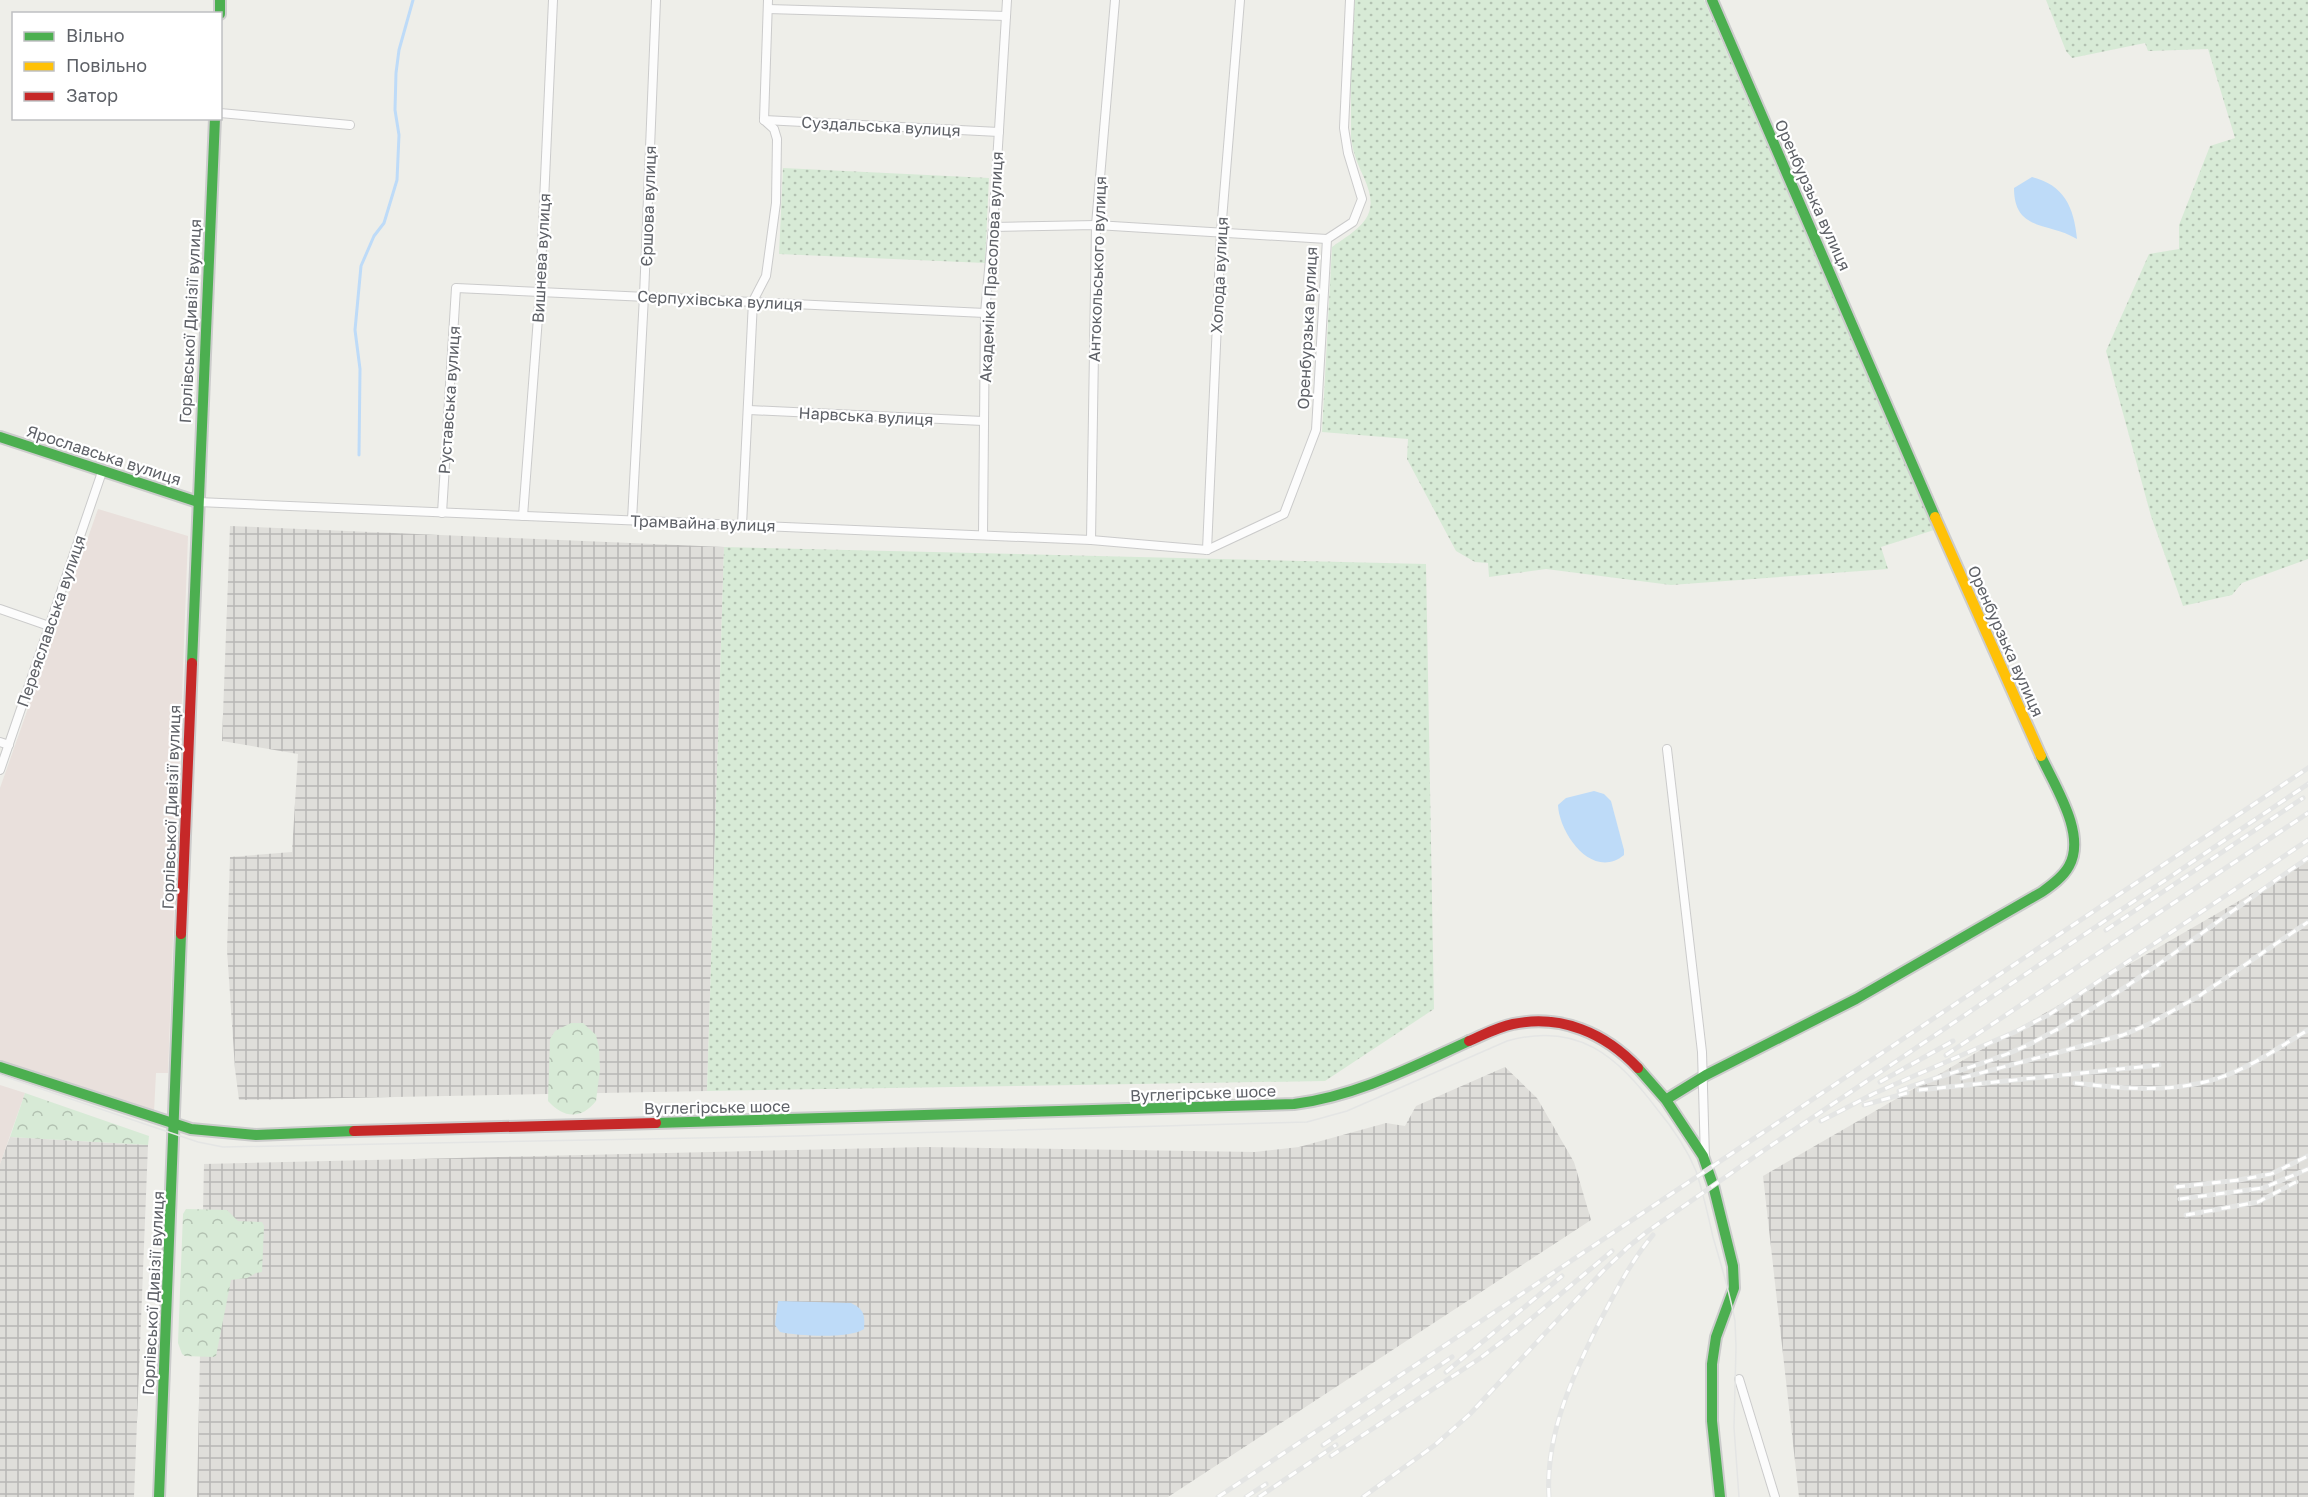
<svg xmlns="http://www.w3.org/2000/svg" width="2308" height="1497" viewBox="0 0 2308 1497" font-family="'Golos Text',sans-serif">
	<style>
		.industrial { fill: url(#industrial-grid) }
		.medical { fill: #e9e0dc }
		.forest { fill: url(#forest-crowns) }
		.garden { fill: url(#garden-dots) }
		.water { fill: #bedbf8 }
		.lines { fill: none; stroke-linecap: round; stroke-linejoin: round }
		.stream { stroke: #bedbf8; stroke-width: 3 }
		.street-casing { stroke: #cbcbcb; stroke-width: 10 }
		.fast-casing { stroke: #ccc; stroke-width: 14 }
		.slow-casing { stroke: #ccc; stroke-width: 14 }
		.jam-casing { stroke: #ccc; stroke-width: 14 }
		.street { stroke: #fcfcfc; stroke-width: 8 }
		.fast { stroke: #4caf50; stroke-width: 10 }
		.slow { stroke: #ffc107; stroke-width: 10 }
		.jam { stroke: #c62828; stroke-width: 10 }
		.tram { stroke: #e4e5e4; stroke-width: 1.5 }
		.rail-casing { stroke: #e4e5e4; stroke-width: 5 }
		.rail { stroke: #fff; stroke-width: 3; stroke-dasharray: 9; stroke-linecap: butt }
		.labels { text-anchor: middle; dominant-baseline: central; stroke-width: 4.5; stroke-linejoin: round; paint-order: stroke }
		.street-label { font-size: 16px; fill: #5e6167; stroke: #fff }
	</style>
	<defs>
		<pattern id="industrial-grid" width="8" height="8" patternUnits="userSpaceOnUse" patternTransform="scale(1.5)"><rect width="8" height="8" fill="#dfdeda"/><path d="M0 4h8M4 0v8" fill="none" stroke="#b8b7b5"/></pattern>
		<pattern id="forest-crowns" width="20" height="18" patternUnits="userSpaceOnUse" patternTransform="scale(1.5)"><rect width="20" height="18" fill="#d7ead6"/><path d="M2 6a3 3 0 1 1 6 0M12 15a3 3 0 1 1 6 0" fill="none" stroke="#b2c1b1"/></pattern>
		<pattern id="garden-dots" width="8" height="8" patternUnits="userSpaceOnUse" patternTransform="scale(1.5)"><rect width="8" height="8" fill="#d7ead6"/><path d="M2 2h.1M6 6h.1" fill="none" stroke="#b2c1b1" stroke-width="1.8" stroke-linecap="round"/></pattern>
	</defs>
	<rect width="100%" height="100%" fill="#eeeee9"/>
	<g class="industrial">
		<path d="M 230,526 L 724,547 L 707,1091 L 239,1100 L 235,1069 L 227,950 L 230,857 L 292,852 L 298,754 L 222,741 Z"/>
		<path d="M 2308,861 L 2308,1497 L 1799,1497 L 1763,1176 Z"/>
		<path d="M 1505,1067 L 1537,1098 L 1574,1162 L 1591,1220 L 1168,1497 L 197,1497 L 204,1164 L 926,1147 L 1255,1152 L 1299,1147 L 1386,1123 L 1405,1126 L 1416,1106 Z"/>
		<path d="M 10,1137 L 148,1145 L 134,1497 L 0,1497 L 0,1164 Z"/>
	</g>
	<g class="medical">
		<path d="M 98,509 L 188,536 L 168,1073 L 156,1073 L 154,1112 L 0,1061 L 0,788 Z"/>
		<path d="M 0,1085 L 25,1093 L 0,1164 Z"/>
	</g>
	<g class="forest">
		<path d="M 571,1023 L 583,1023 L 596,1035 L 599,1049 L 600,1069 L 596,1101 C 581,1120 563,1118 548,1101 L 550,1039 L 555,1031 Z"/>
		<path d="M 25,1093 L 149,1136 L 148,1145 L 10,1137 Z"/>
		<path d="M 186,1209 L 227,1210 L 238,1221 L 262,1222 L 264,1226 L 262,1272 L 256,1273 L 247,1278 L 231,1280 L 216,1356 L 213,1357 L 185,1356 L 182,1354 L 178,1343 L 183,1214 Z"/>
	</g>
	<g class="garden">
		<path d="M 1351,0 L 1704,0 L 1934,530 L 1881,547 L 1888,569 L 1671,585 L 1546,569 L 1489,577 L 1488,563 L 1475,562 L 1456,551 L 1407,459 L 1408,439 L 1322,432 L 1332,247 C 1343,239 1357,231 1365,220 C 1380,199 1361,176 1355,156 C 1353,150 1352,144 1351,137 Z"/>
		<path d="M 2046,0 L 2308,0 L 2308,559 L 2242,583 L 2232,595 L 2183,606 L 2151,516 L 2106,351 L 2149,254 L 2179,249 L 2179,225 L 2210,146 L 2235,138 L 2208,49 L 2148,51 L 2145,43 L 2072,58 L 2066,51 Z"/>
		<path d="M 783,168 L 989,178 L 985,263 L 779,254 Z"/>
		<path d="M 724,547 L 1426,564 L 1434,1009 L 1325,1081 L 707,1091 Z"/>
	</g>
	<g class="water">
		<path d="M 2032,177 C 2064,185 2074,207 2077,239 C 2049,222 2014,232 2014,188 Z"/>
		<path d="M 1594,791 L 1604,794 L 1611,801 L 1624,850 L 1624,855 C 1592,881 1559,833 1558,805 L 1566,798 Z"/>
		<path d="M 778,1301 L 851,1303 C 864,1309 865,1315 864,1329 C 850,1339 798,1336 780,1332 L 775,1325 Z"/>
	</g>
	<g class="lines">
		<path class="stream" d="M 359,455 L 360,369 L 355,330 L 361,266 L 374,236 L 384,223 L 397,180 L 399,135 L 395,110 L 396,73 L 399,50 L 413,0"/>
		<defs>
			<g id="street">
				<path d="M 768,9 L 1006,16"/>
				<path d="M 220,113 L 350,125"/>
				<path d="M 764,120 L 999,132"/>
				<path d="M 764,120 L 768,0"/>
				<path d="M 993,227 L 1096,225 L 1327,239"/>
				<path d="M 749,410 L 983,421"/>
				<path d="M 198,502 L 1091,540 L 1207,550"/>
				<path d="M 442,513 L 456,288 L 985,313"/>
				<path d="M 523,516 L 540,291 L 553,0"/>
				<path d="M 632,520 L 644,296 L 656,0"/>
				<path d="M 742,525 L 753,301 L 766,276 L 776,203 L 777,139 L 774,129 L 764,120"/>
				<path d="M 983,535 L 985,313 L 993,227 L 1007,0"/>
				<path d="M 1091,540 L 1096,225 L 1115,0"/>
				<path d="M 1207,550 L 1284,514 L 1316,430 L 1327,239 L 1353,222 L 1362,199 L 1348,153 L 1344,128 L 1350,0"/>
				<path d="M 1207,550 L 1221,232 L 1240,0"/>
				<path d="M 0,609 L 49,626"/>
				<path d="M 0,742 L 9,745"/>
				<path d="M 1667,749 L 1702,1052 L 1705,1159"/>
				<path d="M 0,770 L 102,472"/>
				<path d="M 1739,1379 L 1775,1497"/>
			</g>
			<g id="fast">
				<path d="M 220,0 L 220,14"/>
				<path d="M 1712,0 L 1935,517"/>
				<path d="M 0,437 L 198,502"/>
				<path d="M 192,663 L 215,118"/>
				<path d="M 0,1067 L 191,1129 L 256,1135 L 354,1131"/>
				<path d="M 1638,1068 L 1666,1100 L 1703,1156 L 1713,1185 L 1733,1266 L 1734,1288 L 1716,1337 L 1712,1364 L 1712,1421 L 1720,1497"/>
				<path d="M 1667,1099 L 1706,1075 L 1856,999 L 2042,892 C 2052,885 2063,877 2069,866 C 2087,834 2054,785 2041,756"/>
				<path d="M 656,1123 L 1294,1104 C 1357,1096 1412,1067 1469,1041"/>
				<path d="M 159,1497 L 181,934"/>
			</g>
			<path id="slow" d="M 1935,517 L 2041,756"/>
			<g id="jam">
				<path d="M 181,934 L 192,663"/>
				<path d="M 1469,1041 C 1483,1035 1498,1027 1513,1024 C 1561,1014 1605,1033 1638,1068"/>
				<path d="M 354,1131 L 656,1123"/>
			</g>
		</defs>
		<use href="#street" class="street-casing"/>
		<use href="#fast" class="fast-casing"/>
		<use href="#slow" class="slow-casing"/>
		<use href="#jam" class="jam-casing"/>
		<use href="#street" class="street"/>
		<use href="#fast" class="fast"/>
		<use href="#slow" class="slow"/>
		<use href="#jam" class="jam"/>
		<path class="tram" d="M 0,1075 L 198,1142 L 223,1147 L 797,1136 L 1307,1122 L 1347,1111 L 1507,1041 C 1578,1021 1617,1056 1657,1109 C 1672,1127 1687,1149 1696,1171 C 1703,1192 1708,1215 1713,1237 C 1721,1265 1730,1293 1735,1321 L 1736,1347 L 1734,1427 L 1739,1497"/>
		<defs>
			<g id="rail">
				<path d="M 2106,930 L 2303,798"/>
				<path d="M 1946,1055 L 2308,813"/>
				<path d="M 1962,1078 L 2123,1035 L 2149,1024 L 2199,996 L 2308,922"/>
				<path d="M 1880,1082 L 1953,1041"/>
				<path d="M 2075,1083 C 2124,1089 2179,1094 2227,1075 C 2256,1064 2281,1046 2308,1030"/>
				<path d="M 1919,1090 L 2159,1065"/>
				<path d="M 1899,1091 C 1943,1074 1989,1064 2032,1043 C 2130,992 2217,919 2308,858"/>
				<path d="M 1864,1105 L 1907,1093"/>
				<path d="M 1821,1121 L 1875,1093 L 2017,1031 L 2050,1014 L 2308,840"/>
				<path d="M 2176,1187 L 2239,1180 L 2271,1174 L 2308,1156"/>
				<path d="M 2180,1199 L 2263,1188 L 2308,1169"/>
				<path d="M 2186,1215 L 2258,1202 L 2296,1182"/>
				<path d="M 1446,1372 L 1562,1276"/>
				<path d="M 1323,1445 L 1452,1357"/>
				<path d="M 1331,1456 L 1479,1359 L 1520,1328 L 1612,1251"/>
				<path d="M 1218,1497 L 2308,768"/>
				<path d="M 1246,1497 L 1266,1484"/>
				<path d="M 1259,1497 L 1336,1445"/>
				<path d="M 1363,1497 L 1435,1445 L 1470,1414 L 1603,1271 L 1628,1247 L 1648,1231 L 1760,1153 L 2308,784"/>
				<path d="M 1549,1497 C 1545,1435 1573,1375 1600,1321 C 1616,1291 1631,1261 1653,1235"/>
			</g>
		</defs>
		<use href="#rail" class="rail-casing"/>
		<use href="#rail" class="rail"/>
	</g>
	<g class="labels">
		<g class="street-label">
			<text transform="translate(881 126) rotate(3)">Суздальська вулиця</text>
			<text transform="translate(1813 195) rotate(66)">Оренбурзька вулиця</text>
			<text transform="translate(648 206) rotate(-88)">Єршова вулиця</text>
			<text transform="translate(541 258) rotate(-87)">Вишнева вулиця</text>
			<text transform="translate(991 267) rotate(-87)">Академіка Прасолова вулиця</text>
			<text transform="translate(1097 269) rotate(-88)">Антокольського вулиця</text>
			<text transform="translate(1219 275) rotate(-87)">Холода вулиця</text>
			<text transform="translate(720 300) rotate(3)">Серпухівська вулиця</text>
			<text transform="translate(190 321) rotate(-87)">Горлівської Дивізії вулиця</text>
			<text transform="translate(1307 328) rotate(-87)">Оренбурзька вулиця</text>
			<text transform="translate(449 400) rotate(-86)">Руставська вулиця</text>
			<text transform="translate(866 416) rotate(3)">Нарвська вулиця</text>
			<text transform="translate(104 455) rotate(18)">Ярославська вулиця</text>
			<text transform="translate(703 523) rotate(2)">Трамвайна вулиця</text>
			<text transform="translate(51 621) rotate(-71)">Переяславська вулиця</text>
			<text transform="translate(2006 641) rotate(66)">Оренбурзька вулиця</text>
			<text transform="translate(171 807) rotate(-88)">Горлівської Дивізії вулиця</text>
			<text transform="translate(1203 1093) rotate(-2)">Вуглегірське шосе</text>
			<text transform="translate(717 1107) rotate(-1)">Вуглегірське шосе</text>
			<text transform="translate(153 1293) rotate(-87)">Горлівської Дивізії вулиця</text>
		</g>
	</g>
	<rect x="12" y="12" width="210" height="108" fill="#ffffff" stroke="#bfc0c2" stroke-width="1.5"/>
	<rect x="24" y="32" width="30" height="9" fill="#4caf50" stroke="#bfc0c2" stroke-width="1.5"/>
	<text x="66" y="42" font-size="18" fill="#5e6167">Вільно</text>
	<rect x="24" y="62" width="30" height="9" fill="#ffc107" stroke="#bfc0c2" stroke-width="1.5"/>
	<text x="66" y="72" font-size="18" fill="#5e6167">Повільно</text>
	<rect x="24" y="92" width="30" height="9" fill="#c62828" stroke="#bfc0c2" stroke-width="1.5"/>
	<text x="66" y="102" font-size="18" fill="#5e6167">Затор</text>
</svg>
